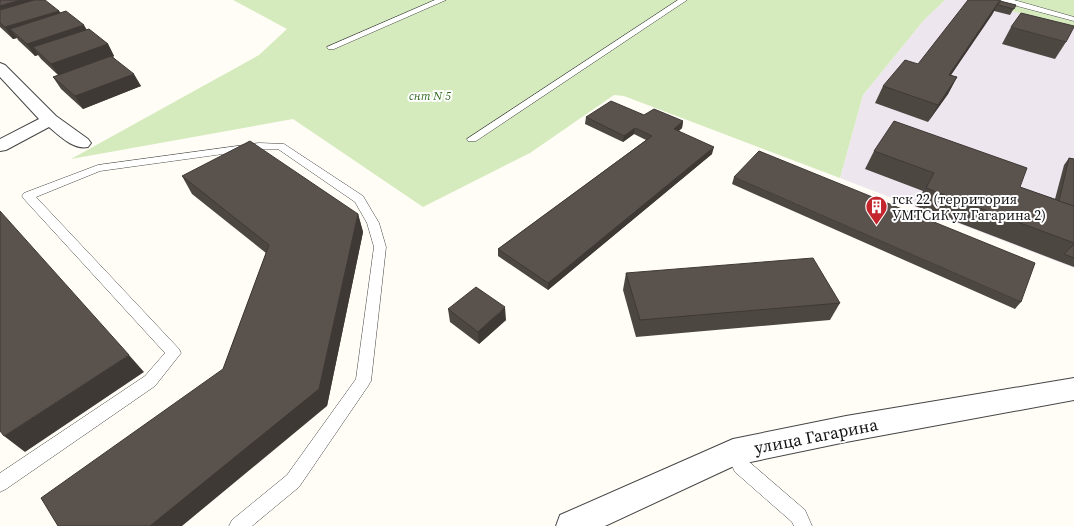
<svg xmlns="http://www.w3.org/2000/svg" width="1074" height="526" viewBox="0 0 1074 526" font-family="'Source Serif 4',serif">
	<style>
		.industrial { fill: #eee6ef }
		.green { fill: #d5ebbd }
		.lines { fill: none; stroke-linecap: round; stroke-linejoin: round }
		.lane-casing { stroke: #444; stroke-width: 1 }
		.street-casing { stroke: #444; stroke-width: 2 }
		.lane { fill: #fff; fill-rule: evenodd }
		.street { fill: #fff; fill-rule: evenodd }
		.wall { fill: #4d4742 }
		.shaded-wall { fill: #3f3936 }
		.building { fill: #5a524d; stroke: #3f3936 }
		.labels { text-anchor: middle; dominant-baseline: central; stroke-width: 4; stroke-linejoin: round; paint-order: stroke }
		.far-park-label { font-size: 12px; font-style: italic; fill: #2f6b1f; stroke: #fff }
		.poi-label { font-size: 14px; fill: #111; stroke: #fff; text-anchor: start }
		.near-street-label { font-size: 17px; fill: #111; stroke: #fff }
	</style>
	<rect width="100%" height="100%" fill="#fffdf5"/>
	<path class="industrial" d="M 945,0 L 968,0 L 1074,27 L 1074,268 L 840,178 L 863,95 L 924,20 Z"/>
	<g class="green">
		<path d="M 233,0 L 945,0 L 924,20 L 863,95 L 840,178 L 624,96 L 614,95 L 530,153 L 423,207 L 293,119 L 71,159 L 259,55 L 287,29 Z"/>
		<path d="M 968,0 L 1074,0 L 1074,27 Z"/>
	</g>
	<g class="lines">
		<defs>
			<g id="lane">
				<path d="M 435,0 L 446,0 L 334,49 L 328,49 L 327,47 Z"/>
				<path d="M 678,0 L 687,0 L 476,141 L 468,141 L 467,139 Z"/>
				<path d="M 1001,0 L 1014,0 L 1074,17 L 1074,21 L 1002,2 Z"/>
				<path d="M 259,143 L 284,144 L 363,196 L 379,223 L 386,247 L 371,381 L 368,386 L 299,487 L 252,526 L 229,526 L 232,520 L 287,475 L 356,379 L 374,247 L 367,223 L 355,202 L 278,149 L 259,149 L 100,171 L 36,197 L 179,349 L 181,353 L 155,386 L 6,489 L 0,492 L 0,473 L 145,376 L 165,353 L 24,199 L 22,196 L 24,193 L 98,165 Z"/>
				<path d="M 733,444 L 739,446 L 747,460 L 805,510 L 812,526 L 794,526 L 792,522 L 735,472 L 725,452 L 727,446 Z"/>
			</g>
			<g id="street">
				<path d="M 0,63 L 5,65 L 56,116 L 88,139 L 91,143 L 88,147 C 73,150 60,136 49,127 L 6,150 L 0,151 L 0,139 L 39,119 L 0,77 Z"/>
				<path d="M 1074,378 L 1074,400 L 846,442 L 736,465 L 605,526 L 556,526 L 560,515 L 733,439 L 846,416 Z"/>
			</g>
		</defs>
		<use href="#lane" class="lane-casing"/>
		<use href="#street" class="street-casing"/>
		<use href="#lane" class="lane"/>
		<use href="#street" class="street"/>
	</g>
	<g class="wall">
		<path d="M 0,0 L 59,11 L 61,13 L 87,30 L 108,44 L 114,56 L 113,57 L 141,86 L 83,109 L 61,89 L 53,77 L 58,75 L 41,59 L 38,55 L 35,56 L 18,40 L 17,38 L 13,39 L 0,27 Z"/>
		<path d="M 1000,1 L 1016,5 L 1010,15 L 994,11 L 951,75 L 957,77 L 948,94 L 928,122 L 875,103 L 883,86 L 918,64 Z"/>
		<path d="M 1011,27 L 1066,42 L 1055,59 L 1002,44 Z"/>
		<path d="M 586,117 L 683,121 L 682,128 L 679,131 L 712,154 L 548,290 L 498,256 L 498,249 L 646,140 L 634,134 L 623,142 L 585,124 Z"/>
		<path d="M 874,151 L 1020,187 L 1055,199 L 1064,165 L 1069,158 L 1074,159 L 1074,267 L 1058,261 L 915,206 L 923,191 L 865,169 Z"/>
		<path d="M 182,176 L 358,214 L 363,232 L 327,406 L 223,369 L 266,253 L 192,194 Z"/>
		<path d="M 734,177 L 1021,302 L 1015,309 L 732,184 Z"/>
		<path d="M 626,273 L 840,303 L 830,320 L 636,337 L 623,290 Z"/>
		<path d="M 448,309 L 506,320 L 479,344 L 450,322 Z"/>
	</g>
	<g class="shaded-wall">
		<path d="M 20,0 L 42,0 L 0,20 L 0,6 Z"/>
		<path d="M 1000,0 L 992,15 L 940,91 L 949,75 Z"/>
		<path d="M 59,11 L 66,22 L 10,29 L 17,38 L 13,39 L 5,27 Z"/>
		<path d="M 84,25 L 91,37 L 33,47 L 38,55 L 35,56 L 27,44 Z"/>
		<path d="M 108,44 L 114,56 L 59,76 L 51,64 Z"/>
		<path d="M 134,74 L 141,86 L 83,109 L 75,96 Z"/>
		<path d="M 957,77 L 948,94 L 928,122 L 938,105 Z"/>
		<path d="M 683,121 L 682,128 L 673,135 L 674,129 Z"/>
		<path d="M 635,128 L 634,134 L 623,142 L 624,136 Z"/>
		<path d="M 714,147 L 712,154 L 548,290 L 548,283 Z"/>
		<path d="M 358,214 L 363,232 L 327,406 L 182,526 L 150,526 Z"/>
		<path d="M 505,307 L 506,320 L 479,344 L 478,332 Z"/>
		<path d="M 129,355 L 144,372 L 25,452 L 4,436 Z"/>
	</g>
	<g class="building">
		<path d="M 0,0 L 20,0 L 0,6 Z"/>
		<path d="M 34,0 L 45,0 L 59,11 L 5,27 L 0,23 L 0,10 Z"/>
		<path d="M 968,0 L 1000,0 L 949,75 L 957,77 L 938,105 L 883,86 L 905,60 L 918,64 Z"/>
		<path d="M 1000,1 L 1016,5 L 1014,9 L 998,5 Z"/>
		<path d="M 66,11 L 84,25 L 27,44 L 10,29 Z"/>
		<path d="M 1021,13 L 1074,26 L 1074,27 L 1066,42 L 1011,27 Z"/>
		<path d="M 89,29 L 108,44 L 51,64 L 33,47 Z"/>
		<path d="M 111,56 L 134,74 L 75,96 L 53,77 Z"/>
		<path d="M 611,101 L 644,115 L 654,109 L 683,121 L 674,129 L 714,147 L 548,283 L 498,249 L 652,136 L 635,128 L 624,136 L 586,117 Z"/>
		<path d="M 894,121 L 1027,168 L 1020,187 L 1074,206 L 1074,243 L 926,188 L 934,173 L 874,151 Z"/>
		<path d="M 250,141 L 358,214 L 319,389 L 150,526 L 58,526 L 41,498 L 223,369 L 269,245 L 182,176 Z"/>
		<path d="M 759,151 L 1035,263 L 1021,302 L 734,177 Z"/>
		<path d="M 1069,158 L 1074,159 L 1074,206 L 1059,201 Z"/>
		<path d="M 0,211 L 129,355 L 4,436 L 0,431 Z"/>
		<path d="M 1074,244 L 1074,258 L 1064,254 Z"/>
		<path d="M 813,258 L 840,303 L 640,320 L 626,273 Z"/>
		<path d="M 476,287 L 505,307 L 478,332 L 448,309 Z"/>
	</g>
	<defs>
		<symbol id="building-pin" viewBox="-11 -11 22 30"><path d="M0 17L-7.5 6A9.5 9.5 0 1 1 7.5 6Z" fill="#c4262e" stroke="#fff"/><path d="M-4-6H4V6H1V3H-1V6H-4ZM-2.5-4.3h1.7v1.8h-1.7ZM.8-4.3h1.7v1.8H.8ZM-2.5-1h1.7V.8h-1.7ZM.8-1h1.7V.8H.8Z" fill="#fff"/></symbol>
	</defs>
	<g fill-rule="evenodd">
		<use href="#building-pin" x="864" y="194" width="25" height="34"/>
	</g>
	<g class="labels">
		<g class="far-park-label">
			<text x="430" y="96">снт N 5</text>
		</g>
		<g class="poi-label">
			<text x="892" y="199">гск 22 (территория<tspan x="892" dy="16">УМТСиК ул Гагарина 2)</tspan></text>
		</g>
		<g class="near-street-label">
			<text transform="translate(816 436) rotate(-11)">улица Гагарина</text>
		</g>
	</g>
</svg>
